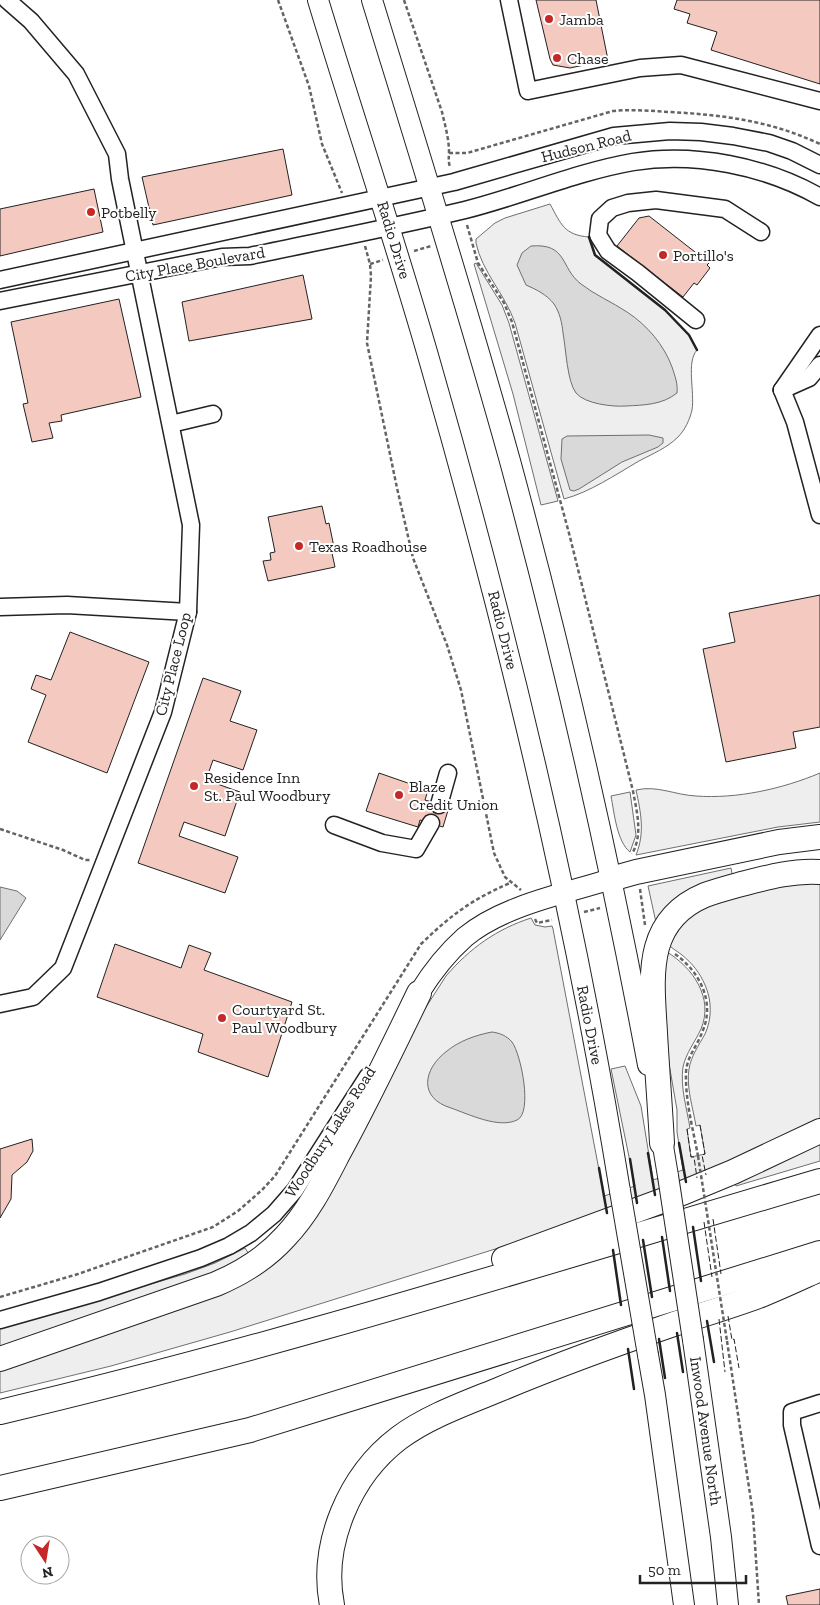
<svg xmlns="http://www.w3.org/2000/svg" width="820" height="1605" viewBox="0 0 820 1605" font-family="'Zilla Slab',serif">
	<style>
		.green { fill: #eee; stroke: #6f6f6f }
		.water { fill: #d9d9d9; stroke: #6f6f6f }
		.building { fill: #f3c9c0; stroke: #222 }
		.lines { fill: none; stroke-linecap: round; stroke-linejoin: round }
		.minor-casing { stroke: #222; stroke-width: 19 }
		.major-casing { stroke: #222; stroke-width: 22 }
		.highway-casing { stroke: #222; stroke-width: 26 }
		.path { stroke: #646464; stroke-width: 2.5; stroke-dasharray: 4 2.5; stroke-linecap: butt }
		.minor { stroke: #fff; stroke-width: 16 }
		.major { stroke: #fff; stroke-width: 20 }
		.highway { stroke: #fff; stroke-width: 24 }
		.major-bridge-casing { stroke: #222; stroke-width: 22; stroke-linecap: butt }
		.path-bridge { stroke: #646464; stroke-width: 2.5; stroke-dasharray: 4 2.5; stroke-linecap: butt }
		.major-bridge { stroke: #fff; stroke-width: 20 }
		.fence { stroke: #222; stroke-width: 1; stroke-dasharray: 6 2.5; stroke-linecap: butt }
		.wall { stroke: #222; stroke-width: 2.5 }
		.poi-dot { fill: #c62828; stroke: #fff; stroke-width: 2 }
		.labels { text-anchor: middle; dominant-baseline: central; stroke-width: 4; stroke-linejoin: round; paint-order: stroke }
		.poi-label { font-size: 16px; fill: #222; stroke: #fff; text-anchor: start }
		.street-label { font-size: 16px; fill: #222; stroke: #fff }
	</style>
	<rect width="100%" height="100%" fill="#fff"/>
	<g class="green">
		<path d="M 550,204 C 561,224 564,235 589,237 L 595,255 L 665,310 L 689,335 L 697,350 C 686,362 695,392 692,410 C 690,419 685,430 678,437 C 667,448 652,454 639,461 C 615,475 590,492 564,499 L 515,323 C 505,294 482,272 476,243 L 476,239 L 495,223 L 505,218 Z"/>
		<path d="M 476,263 L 502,305 L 509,323 L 558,501 L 541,505 L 513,394 L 474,264 Z"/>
		<path d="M 820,773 L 820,822 L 778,827 L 636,855 C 645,833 641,813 636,790 C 657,785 675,795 696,796 C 737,799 782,789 820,773 Z"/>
		<path d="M 630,792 L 636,835 L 630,852 C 617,842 614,812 611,796 Z"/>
		<path d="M 731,868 L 733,879 L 657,927 L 648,886 Z"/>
		<path d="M 820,881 L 820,1121 L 755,1152 L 540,1235 L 230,1332 L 111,1366 L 0,1393 L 0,1367 L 255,1273 L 446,976 C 470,948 497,929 531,918 L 535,925 L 545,927 L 552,926 L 553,929 L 604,1196 L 635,1186 L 611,1069 L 625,1066 L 641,1106 L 653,1180 L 683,1170 L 677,1132 L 677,1110 L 667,1052 L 660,990 L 667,952 C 693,968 714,998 701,1029 C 695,1042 686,1053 683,1067 C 680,1087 687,1109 690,1128 L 687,1129 L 691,1157 L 705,1154 L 700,1125 L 696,1126 C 693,1108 686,1087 689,1069 C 691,1056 699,1045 705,1034 C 712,1019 712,1000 705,985 C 700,973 692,963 682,955 C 677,951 671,948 667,943 L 685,920 L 712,903 L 788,882 Z"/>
		<path d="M 820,1140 L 820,1161 L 736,1186 L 734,1180 Z"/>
		<path d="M 245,1248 L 251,1257 L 232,1267 L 0,1349 L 0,1328 L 185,1274 L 215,1263 Z"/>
	</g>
	<g class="water">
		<path d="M 531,246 C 568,243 560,268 581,284 C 595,295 612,302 627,312 C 647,325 664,345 672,367 C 675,376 678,384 677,393 C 662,405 644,405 626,406 C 613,407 585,404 576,393 C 567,381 566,349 563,333 C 562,323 560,313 554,304 C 546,294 537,290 526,285 L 517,265 L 522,253 Z"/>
		<path d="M 649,435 L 663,438 L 663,443 L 658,447 L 622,462 L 579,489 L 574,491 L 570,490 L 561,459 L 562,439 L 567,436 Z"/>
		<path d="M 0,887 L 17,891 L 26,898 L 0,940 Z"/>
		<path d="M 492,1032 C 500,1033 507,1036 512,1042 C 521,1054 533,1113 517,1120 C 499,1129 468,1114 451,1108 C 418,1098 423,1069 447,1051 C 459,1041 476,1035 492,1032 Z"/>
	</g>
	<g class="building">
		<path d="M 536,0 L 596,0 L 608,60 L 570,68 L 553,65 L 550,59 Z"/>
		<path d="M 677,0 L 820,0 L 820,84 L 711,50 L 717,32 L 687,23 L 690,14 L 674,9 Z"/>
		<path d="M 283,149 L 292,195 L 153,225 L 142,177 Z"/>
		<path d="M 94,189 L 103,232 L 0,256 L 0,209 Z"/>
		<path d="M 649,216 L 709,263 L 707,265 L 710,268 L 697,285 L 694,283 L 683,297 L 617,246 L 639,218 Z"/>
		<path d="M 303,275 L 312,319 L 189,341 L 182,302 Z"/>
		<path d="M 119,299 L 141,397 L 61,415 L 62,421 L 49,423 L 53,438 L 32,442 L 23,404 L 28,403 L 11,322 Z"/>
		<path d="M 322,506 L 326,524 L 329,523 L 335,552 L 332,553 L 335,567 L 268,581 L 263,561 L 271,560 L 270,553 L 275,552 L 268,517 Z"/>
		<path d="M 820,595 L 820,727 L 793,732 L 796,748 L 726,762 L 703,649 L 735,642 L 729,613 Z"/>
		<path d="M 70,632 L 149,662 L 107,773 L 28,742 L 46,695 L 31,689 L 36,675 L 51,680 Z"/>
		<path d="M 203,678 L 241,691 L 230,721 L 257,730 L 243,770 L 213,760 L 206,780 L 240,792 L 225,836 L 184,822 L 179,836 L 238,857 L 225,893 L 138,863 Z"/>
		<path d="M 379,773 L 428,790 L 425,800 L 449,807 L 443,827 L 420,820 L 418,827 L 366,811 Z"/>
		<path d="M 115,944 L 181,968 L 189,945 L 211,953 L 204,970 L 292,1002 L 268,1077 L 198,1052 L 203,1034 L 97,997 Z"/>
		<path d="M 32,1139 L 33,1151 L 27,1162 L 12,1175 L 11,1199 L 0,1218 L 0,1149 Z"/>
		<path d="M 820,1589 L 820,1605 L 788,1605 L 786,1596 Z"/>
	</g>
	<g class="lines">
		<defs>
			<g id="minor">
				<path d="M 509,0 L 528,91 L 640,68 L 681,65 L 820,101"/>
				<path d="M 0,280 L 454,182 L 614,136 L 670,131 L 701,132 L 733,136 L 769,143 L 792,151 L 820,165"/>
				<path d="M 0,301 L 222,257 L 250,256 C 321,241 394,227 465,210 C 521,196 576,172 633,162 C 695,152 765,166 820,197"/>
				<path d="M 696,320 L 638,273 L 608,251 L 598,235 L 600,219 L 612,208 L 628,203 L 656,200 L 725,209 L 761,232"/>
				<path d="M 782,390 L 795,422 L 820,515"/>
				<path d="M 782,390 L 820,335"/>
				<path d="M 782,390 L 809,378 L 820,365"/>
				<path d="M 171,424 L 213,414"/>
				<path d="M 0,607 L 67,605 L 188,612"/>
				<path d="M 439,805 L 448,773"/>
				<path d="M 334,825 L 382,843 L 416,849 L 431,823"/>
				<path d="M 0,1004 L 33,997 L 63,968 L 163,712 L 188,612 L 191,525 L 120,179 L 117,154 L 76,74 L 31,21 L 7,0"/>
				<path d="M 0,1320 L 99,1292 L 201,1258 L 229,1246 L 251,1233 L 274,1214 L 295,1190 L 368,1076"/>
				<path d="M 820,1403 L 792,1412 L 792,1425 L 820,1546"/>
			</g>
			<g id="major">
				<path d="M 318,0 C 355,122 396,243 431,366 C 509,637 575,913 620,1191"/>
				<path d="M 372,0 C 419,153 467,306 510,461 C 564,660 610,862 648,1065"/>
				<path d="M 419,993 C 432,972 447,953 465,937 C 504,905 564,894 611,879"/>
				<path d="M 660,1128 L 668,1176"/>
				<path d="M 693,1340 L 721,1537 L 728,1605"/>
				<path d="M 648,1355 L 655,1395 L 684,1605"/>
			</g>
			<g id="highway">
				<path d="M 611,879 L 636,872 L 779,842 L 820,837"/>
				<path d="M 662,1143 C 660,1106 657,1069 655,1033 C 652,978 643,921 705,895 C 716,891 727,888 738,885 C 765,878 792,870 820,872"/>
				<path d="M 504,1259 L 675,1196 L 733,1172 L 820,1131"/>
				<path d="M 0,1359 L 216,1284 C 242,1273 266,1258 285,1237 C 308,1213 323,1183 338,1154 C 367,1101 393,1047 419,993"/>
				<path d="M 0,1412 C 277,1347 548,1261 820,1181"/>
				<path d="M 0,1488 L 250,1430 L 820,1253"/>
				<path d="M 332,1605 C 320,1544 350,1475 399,1438 C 427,1417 466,1403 498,1390 C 555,1366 613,1345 671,1325 C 701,1315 732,1306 761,1295 C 781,1287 800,1278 820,1269"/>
			</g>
		</defs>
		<use href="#minor" class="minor-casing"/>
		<use href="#major" class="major-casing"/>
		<use href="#highway" class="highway-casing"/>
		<g class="path">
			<path d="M 278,0 L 309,86 L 322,144 L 342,193"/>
			<path d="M 404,0 L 442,112 C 445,125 449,139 449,152 C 449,158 448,161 450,167"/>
			<path d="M 449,153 L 467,153 L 613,111 C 632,109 651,111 670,112 C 724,115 771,121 820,144"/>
			<path d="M 467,225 L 478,263 L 504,303 L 512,322 L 570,537 L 633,791 C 637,813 643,834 632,854"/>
			<path d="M 365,246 L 370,264 L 371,276 L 367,343 L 397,488 L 413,558 L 447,645 L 461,690 L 494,853 L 505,877 L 521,890"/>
			<path d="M 414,251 L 431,246"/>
			<path d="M 370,264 L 383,260"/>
			<path d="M 0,829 L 63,850 L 85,860 L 91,860"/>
			<path d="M 640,889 L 645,925"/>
			<path d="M 584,912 L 600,908"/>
			<path d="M 535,919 L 537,923 L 552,920"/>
			<path d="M 675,954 C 699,971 715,1001 703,1030 C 698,1045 687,1056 686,1072 C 685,1100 693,1129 698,1156"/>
			<path d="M 0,1297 L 78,1274 L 213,1227 L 238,1211 L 262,1190 L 275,1176 L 421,944 C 451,915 471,900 510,883"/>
			<path d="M 727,1341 L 753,1514 L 759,1605"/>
		</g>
		<use href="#minor" class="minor"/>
		<use href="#major" class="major"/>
		<use href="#highway" class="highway"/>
		<defs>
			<g id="major-bridge">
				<path d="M 668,1176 L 693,1340"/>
				<path d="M 620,1191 L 648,1355"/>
			</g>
		</defs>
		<use href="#major-bridge" class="major-bridge-casing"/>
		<path class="path-bridge" d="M 698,1156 L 727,1341"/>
		<use href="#major-bridge" class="major-bridge"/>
		<g class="fence">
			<path d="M 700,1125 L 705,1154 L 702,1155 L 706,1175"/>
			<path d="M 687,1129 L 691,1157 L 694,1157 L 697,1178"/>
			<path d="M 713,1219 L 721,1274"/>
			<path d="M 704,1222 L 712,1277"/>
			<path d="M 728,1316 L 732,1340 L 734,1339 L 739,1368"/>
			<path d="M 719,1319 L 725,1372"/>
		</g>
		<g class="wall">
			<path d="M 589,237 L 595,255 L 665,310 L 689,335 L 697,350"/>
			<path d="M 679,1143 L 686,1182"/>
			<path d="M 648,1153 L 655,1195"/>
			<path d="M 630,1159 L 637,1203"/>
			<path d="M 599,1168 L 607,1213"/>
			<path d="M 693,1227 L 701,1281"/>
			<path d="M 662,1237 L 670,1291"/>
			<path d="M 643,1240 L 652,1297"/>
			<path d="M 613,1250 L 621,1305"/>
			<path d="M 707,1321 L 714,1362"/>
			<path d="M 677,1333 L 683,1372"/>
			<path d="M 659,1339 L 665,1378"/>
			<path d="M 628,1349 L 634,1389"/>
		</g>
	</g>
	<g class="poi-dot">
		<circle cx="549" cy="19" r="5"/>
		<circle cx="557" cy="58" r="5"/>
		<circle cx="91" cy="212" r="5"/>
		<circle cx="663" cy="255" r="5"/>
		<circle cx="299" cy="546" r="5"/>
		<circle cx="194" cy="786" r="5"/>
		<circle cx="399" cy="795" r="5"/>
		<circle cx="222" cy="1018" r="5"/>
	</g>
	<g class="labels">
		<g class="poi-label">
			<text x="559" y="19">Jamba</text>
			<text x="567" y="58">Chase</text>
			<text x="101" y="212">Potbelly</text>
			<text x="673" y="255">Portillo's</text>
			<text x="309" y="546">Texas Roadhouse</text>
			<text x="204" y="777">Residence Inn<tspan x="204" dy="18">St. Paul Woodbury</tspan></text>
			<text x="409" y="786">Blaze<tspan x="409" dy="18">Credit Union</tspan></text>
			<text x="232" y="1009">Courtyard St.<tspan x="232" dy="18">Paul Woodbury</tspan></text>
		</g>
		<g class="street-label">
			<text transform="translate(586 146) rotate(-14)">Hudson Road</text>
			<text transform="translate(394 240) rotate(73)">Radio Drive</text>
			<text transform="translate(195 264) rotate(-10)">City Place Boulevard</text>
			<text transform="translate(503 630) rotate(76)">Radio Drive</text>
			<text transform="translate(173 664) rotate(-76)">City Place Loop</text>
			<text transform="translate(590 1025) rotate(79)">Radio Drive</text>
			<text transform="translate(330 1132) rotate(-57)">Woodbury Lakes Road</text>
			<text transform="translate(706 1431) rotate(82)">Inwood Avenue North</text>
		</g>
	</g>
	<g transform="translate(45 1560) rotate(168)"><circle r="24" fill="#ffffff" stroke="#a7a7a7"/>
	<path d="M0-4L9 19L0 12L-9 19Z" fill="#c62828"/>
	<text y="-8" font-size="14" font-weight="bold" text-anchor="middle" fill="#222222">N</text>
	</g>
	<path d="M640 1575v8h106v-8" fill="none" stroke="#222222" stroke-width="2.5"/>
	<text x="648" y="1575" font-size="15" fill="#222222" stroke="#ffffff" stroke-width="4" paint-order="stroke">50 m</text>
</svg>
